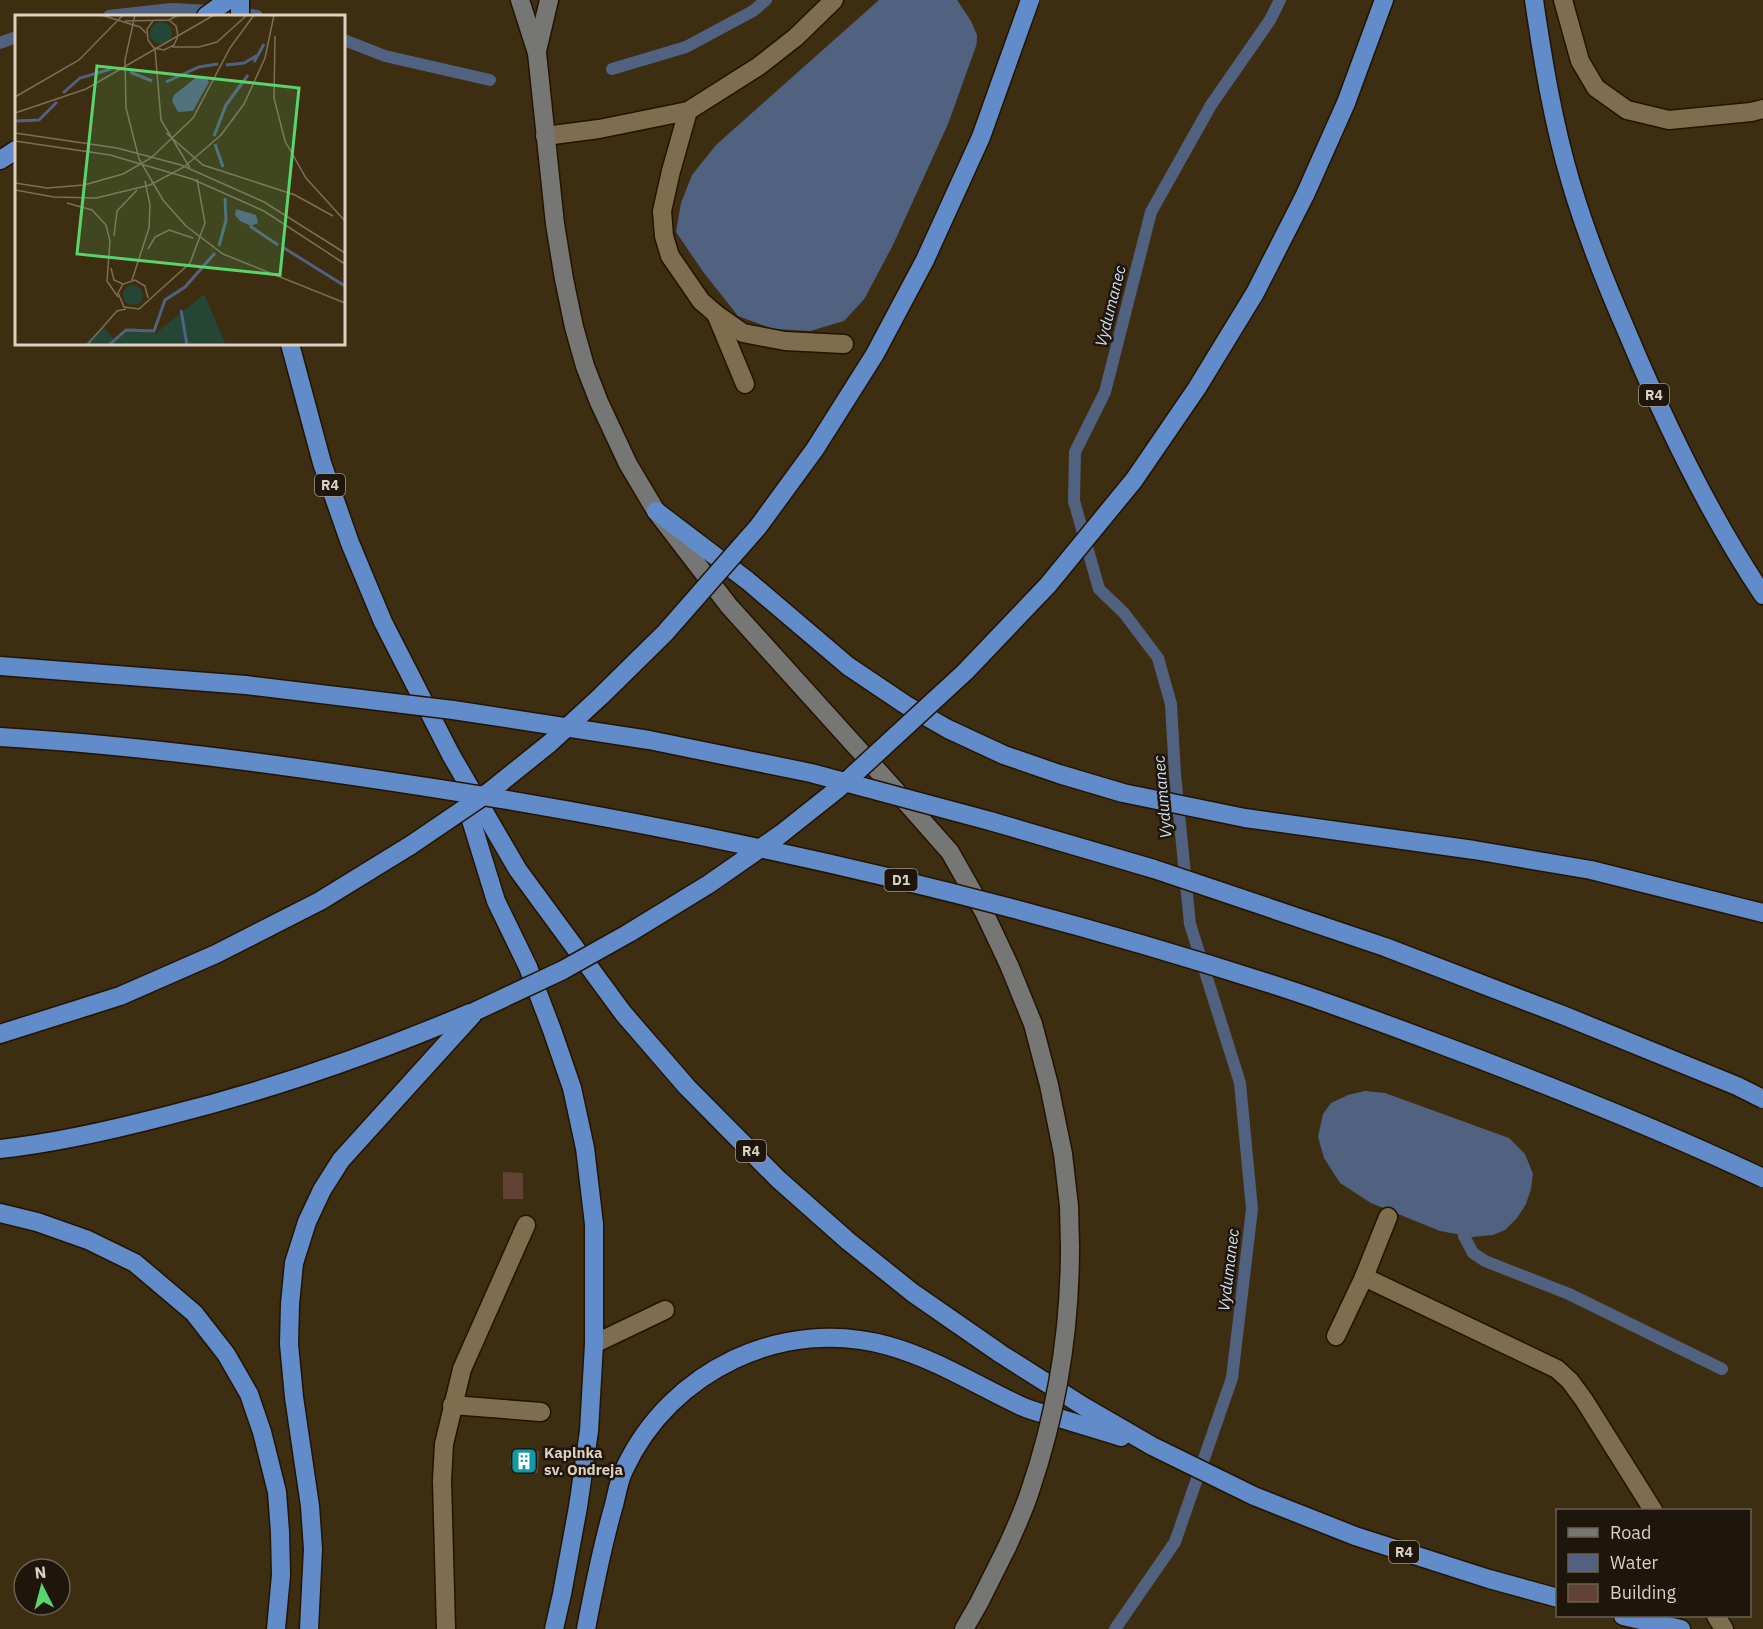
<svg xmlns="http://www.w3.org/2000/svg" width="1763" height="1629" viewBox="0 0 1763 1629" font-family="'IBM Plex Sans',sans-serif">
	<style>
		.water { fill: #50627f }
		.pier { fill: #3d2d11 }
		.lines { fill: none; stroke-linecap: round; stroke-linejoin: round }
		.stream { stroke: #50627f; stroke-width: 12 }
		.building { fill: #624233 }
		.lane-casing { stroke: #231400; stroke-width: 21 }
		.secondary-casing { stroke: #231400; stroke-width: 21 }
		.highway-casing { stroke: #231400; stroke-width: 21 }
		.lane { stroke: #7f6d50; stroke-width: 18 }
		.secondary { stroke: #767674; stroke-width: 18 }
		.highway { stroke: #628cc9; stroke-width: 18 }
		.secondary-bridge-casing { stroke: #231400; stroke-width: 21; stroke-linecap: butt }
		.highway-bridge-casing { stroke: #231400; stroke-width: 21; stroke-linecap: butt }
		.secondary-bridge { stroke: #767674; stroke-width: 18 }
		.highway-bridge { stroke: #628cc9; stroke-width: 18 }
		.labels { text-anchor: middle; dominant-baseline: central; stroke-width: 5; stroke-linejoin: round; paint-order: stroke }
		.shield { fill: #1e160b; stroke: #a2988a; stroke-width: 1.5 }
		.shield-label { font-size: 14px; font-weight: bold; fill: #dbd0c1 }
		.poi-label { font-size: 15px; font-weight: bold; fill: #dbd0c1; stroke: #1e160b; text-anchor: start }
		.water-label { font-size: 16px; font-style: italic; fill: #d2dff4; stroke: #1e160b }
		.inset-river { fill: none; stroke: #50627f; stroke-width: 3 }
		.inset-road { fill: none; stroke: #7c6e57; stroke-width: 1.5 }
		.view { fill: #59d56f; fill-opacity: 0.15; stroke: #59d56f; stroke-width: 3 }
		.inset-edge { fill: none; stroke: #dbd0c1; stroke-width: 3 }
	</style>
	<rect width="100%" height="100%" fill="#3d2d11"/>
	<g class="water">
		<path d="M 879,0 L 957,0 L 971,21 L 977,35 L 976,59 L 933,166 L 868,295 L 844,321 L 810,331 L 773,329 L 738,316 L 704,273 L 676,232 L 681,203 L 692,175 L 716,145 Z"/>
		<path d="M 1365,1091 L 1385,1093 L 1509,1138 L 1525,1154 L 1533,1174 L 1531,1189 L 1526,1204 L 1517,1218 L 1505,1230 L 1493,1235 L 1472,1237 L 1440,1231 L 1371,1203 L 1340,1183 L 1324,1158 L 1318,1137 L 1323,1114 L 1331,1103 L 1348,1095 Z"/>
	</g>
	<path class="pier" d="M 980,35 L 979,60 L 936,167 L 871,296 L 859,309 L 893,245 L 948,124 Z"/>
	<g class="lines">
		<g class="stream">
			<path d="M 109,16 L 171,9 L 232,12 L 257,16"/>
			<path d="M 344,40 L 385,56 L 490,80"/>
			<path d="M 0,43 L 16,37"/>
			<path d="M 612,69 L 686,47 L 753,11 L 766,0"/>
			<path d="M 1464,1236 L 1473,1253 L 1485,1261 L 1569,1294 L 1722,1369"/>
			<path d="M 1115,1629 L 1175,1542 L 1232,1378 L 1252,1209 L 1240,1083 L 1190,924 L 1175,774 L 1171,704 L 1158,658 L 1124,613 L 1099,589 L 1074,501 L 1075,452 L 1105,392 L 1151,212 L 1211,105 L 1270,20 L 1280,0"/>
		</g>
	</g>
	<g class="building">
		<path d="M 503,1172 L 523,1173 L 523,1199 L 503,1199 Z"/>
		<path d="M 515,1451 L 539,1451 L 538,1473 L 514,1472 L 510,1464 L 511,1458 Z"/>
	</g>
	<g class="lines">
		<defs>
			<g id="lane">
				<path d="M 1563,0 L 1580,61 L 1596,88 L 1627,110 L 1669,120 L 1751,112 L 1763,109"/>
				<path d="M 688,111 L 671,171 L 662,211 L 664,236 L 670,256 L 701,301 L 716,314 L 743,333 L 785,341 L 844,344"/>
				<path d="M 545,136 L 599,129 L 688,111 L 759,66 L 796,37 L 834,0"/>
				<path d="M 716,314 L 745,384"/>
				<path d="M 1364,1277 L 1557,1369 L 1570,1381 L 1584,1400 L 1653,1510"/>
				<path d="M 1336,1336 L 1364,1277 L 1388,1217"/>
				<path d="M 594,1344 L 665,1310"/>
				<path d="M 452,1405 L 541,1412"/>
				<path d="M 1716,1616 L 1724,1629"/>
				<path d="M 446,1629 L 442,1480 L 444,1444 L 462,1369 L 526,1225"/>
			</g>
			<g id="secondary">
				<path d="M 520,0 L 537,53 L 555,224 L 564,279 L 574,327 L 585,366 L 599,402 L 628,464 L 656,511 L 729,606 L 897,792 L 950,852 L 984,912 L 1009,965 L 1033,1024 L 1049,1085 L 1063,1154 L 1069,1206 L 1070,1247"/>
				<path d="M 537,51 L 549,0"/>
				<path d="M 964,1629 L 979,1603 L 1007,1547"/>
			</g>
			<g id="highway">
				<path d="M 240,0 L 240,16"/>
				<path d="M 1534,0 C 1543,61 1553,123 1571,183 C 1586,234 1606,284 1627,332 C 1665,423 1708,513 1763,595"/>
				<path d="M 206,16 L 228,0"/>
				<path d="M 1346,103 L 1384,0"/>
				<path d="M 0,160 L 16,150"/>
				<path d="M 290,344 L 322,463 L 350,543 L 383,622 L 451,755 L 518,870 L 623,1013 L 687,1087 L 778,1179 L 848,1241 L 913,1293 L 1001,1354 L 1083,1406 L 1152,1446 L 1254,1496 L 1355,1536 L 1489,1579 L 1558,1598"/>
				<path d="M 656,511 L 748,581 L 848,666 L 906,705 L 948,729 L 1004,755 L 1059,774 L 1123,793 L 1245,818 L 1474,850 L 1591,870 L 1763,913"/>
				<path d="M 463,794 L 496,901 L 528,967 L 552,1030 L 572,1088 L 585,1148 L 594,1224 L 594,1344 L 589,1431 L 578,1507 L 562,1594 L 554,1629"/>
				<path d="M 0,1034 L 120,996 L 216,954 L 320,901 L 411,845"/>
				<path d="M 0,1149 C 56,1143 112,1130 166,1116 C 270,1090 371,1055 470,1013"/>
				<path d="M 0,1213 L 37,1222 L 88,1240 L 135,1263 L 194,1313 L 226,1354 L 249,1394 L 262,1432 L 277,1492 L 280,1532 L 281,1575 L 276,1629"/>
				<path d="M 1623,1616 L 1681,1629"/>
				<path d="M 309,1629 L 313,1549 L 310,1506 L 294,1397 L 289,1344 L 290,1304 L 294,1263 L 307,1222 L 322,1190 L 341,1160 L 476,1011"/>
				<path d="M 586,1629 C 594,1587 602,1546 614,1505 C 617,1493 619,1480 624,1470 C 670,1370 784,1316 889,1346 C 938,1360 976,1385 1021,1406 C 1032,1411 1044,1414 1056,1417 C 1078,1424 1099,1430 1121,1437"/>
			</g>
		</defs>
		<use href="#lane" class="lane-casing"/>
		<use href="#secondary" class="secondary-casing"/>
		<use href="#highway" class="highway-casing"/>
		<use href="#lane" class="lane"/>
		<use href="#secondary" class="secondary"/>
		<use href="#highway" class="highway"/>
		<defs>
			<path id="secondary-bridge" d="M 1007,1547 C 1015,1529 1024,1510 1030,1491 C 1057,1412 1070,1330 1070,1247"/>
			<g id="highway-bridge">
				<path d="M 0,666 L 246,685 L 453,710 L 649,740 L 811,773 L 990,821 L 1154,869 L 1385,947 L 1565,1016 L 1737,1086 L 1763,1099"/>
				<path d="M 0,737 C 150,746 298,767 446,790 C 724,834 1000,897 1268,983 C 1341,1006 1412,1034 1484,1061 C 1578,1097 1672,1135 1763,1178"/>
				<path d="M 411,845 L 489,792 L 550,743 L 601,696 L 665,633 L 758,527 L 815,449 L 875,354 L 925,260 L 981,137 L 1030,0"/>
				<path d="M 476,1011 L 563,970 L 629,933 L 709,884 L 781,834 L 839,788 L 965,672 L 1048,585 L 1134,480 L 1197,388 L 1255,293 L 1305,195 L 1346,103"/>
			</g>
		</defs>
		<use href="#secondary-bridge" class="secondary-bridge-casing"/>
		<use href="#highway-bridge" class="highway-bridge-casing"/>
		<use href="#secondary-bridge" class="secondary-bridge"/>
		<use href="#highway-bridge" class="highway-bridge"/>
	</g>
	<defs>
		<symbol id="building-square" viewBox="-11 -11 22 22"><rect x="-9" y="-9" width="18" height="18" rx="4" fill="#0f9aa8" stroke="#1e160b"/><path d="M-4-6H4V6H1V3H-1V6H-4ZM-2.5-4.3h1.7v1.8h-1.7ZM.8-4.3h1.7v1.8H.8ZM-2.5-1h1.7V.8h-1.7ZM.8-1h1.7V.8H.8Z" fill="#fff"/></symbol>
	</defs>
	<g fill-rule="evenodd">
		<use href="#building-square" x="509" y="1446" width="30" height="30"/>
	</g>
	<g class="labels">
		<g class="shield">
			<rect x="1639" y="384" width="30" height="22" rx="4.5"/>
			<rect x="315" y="474" width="30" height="22" rx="4.5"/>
			<rect x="884.5" y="869" width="33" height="22" rx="4.5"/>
			<rect x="736" y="1140" width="30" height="22" rx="4.5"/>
			<rect x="1389" y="1541" width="30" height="22" rx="4.5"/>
		</g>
		<g class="shield-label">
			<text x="1654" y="395">R4</text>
			<text x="330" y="485">R4</text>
			<text x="901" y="880">D1</text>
			<text x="751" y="1151">R4</text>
			<text x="1404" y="1552">R4</text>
		</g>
		<g class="poi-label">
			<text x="544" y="1452">Kaplnka<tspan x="544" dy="17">sv. Ondreja</tspan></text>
		</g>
		<g class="water-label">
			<text transform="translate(1110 306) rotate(-76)">Vydumanec</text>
			<text transform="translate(1162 797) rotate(-95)">Vydumanec</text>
			<text transform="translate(1228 1270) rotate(-83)">Vydumanec</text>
		</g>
	</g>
	<g transform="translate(15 15)">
		<rect width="330" height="330" fill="#3d2d11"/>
		<path d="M135 18a11 11 0 1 1 22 0a11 11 0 1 1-22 0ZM108 280a10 10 0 1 1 20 0a10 10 0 1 1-20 0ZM 187,281 L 190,281 L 211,330 L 67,330 L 88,312 L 101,326 L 116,312 L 140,319 Z" fill="#254535"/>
		<path d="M 183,61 L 190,61 L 194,67 L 178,96 L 163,97 L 157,86 L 159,80 ZM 221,194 L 241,200 L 243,208 L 236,211 L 225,206 L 220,200 Z" fill="#50627f"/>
		<path class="inset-river" d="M 239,47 L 249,29M 211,50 L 229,48 L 243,40M 115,57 L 137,66M 151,67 L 184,52 L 203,49M 48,78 L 65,63 L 96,54M 0,106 L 24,105 L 42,87M 199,121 L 211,90 L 233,60M 200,129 L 208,152M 235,211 L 263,230M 204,231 L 211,205 L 210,183M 269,233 L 330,271M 166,295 L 172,330M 94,330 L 111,315 L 139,316 L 150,285 L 170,272 L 200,238"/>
		<path class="inset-road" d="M 86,0 L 125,12 L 131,18M 120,0 L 110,45 L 111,93 L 124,144 L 148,185 L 171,211 L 208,239 L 330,288M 110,6 L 154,5 L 163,0M 138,6 L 132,14 L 133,25 L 139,33 L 149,35 L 159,30 L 163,21 L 161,11 L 154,5M 260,21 L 259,83 L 270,126 L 291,163 L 330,206M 157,32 L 184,32 L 202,27 L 232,0M 140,34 L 146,105 L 175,153M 0,82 L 64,45 L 108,0M 0,98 L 71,74 L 199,0M 0,118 L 102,133 L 166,150 L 249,187 L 330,238M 151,118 L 188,150 L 280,180 L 318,201M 0,126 L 95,140 L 177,164 L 249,196 L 330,249M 0,168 L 32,173 L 69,170 L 108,159 L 136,143 L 178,103 L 215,33 L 239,0M 0,175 L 39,182 L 81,183 L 135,170 L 169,152 L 206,120 L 229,89 L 250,43 L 259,0M 52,188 L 77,195 L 91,210 L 95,226 L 92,266 L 103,282M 99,221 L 102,196 L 122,175M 133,234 L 140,222 L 154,215 L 178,223M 96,253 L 99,265 L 108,269M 117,265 L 134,213 L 135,190 L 130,166M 133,283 L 130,271 L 120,265 L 108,269 L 103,278 L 109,292 L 124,294 L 175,248 L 190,208 L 182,164M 72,330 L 102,296 L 111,294"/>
		<path class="view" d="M 82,51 L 284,73 L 265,260 L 62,239 Z"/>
		<rect width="330" height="330" class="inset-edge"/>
	</g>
	<rect x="1556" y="1509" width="195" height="108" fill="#1e160b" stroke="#6a6054" stroke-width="1.5"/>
	<rect x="1568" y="1528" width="30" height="9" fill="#767674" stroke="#6a6054" stroke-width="1.5"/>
	<text x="1610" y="1539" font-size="18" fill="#dbd0c1">Road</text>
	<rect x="1568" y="1554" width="30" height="18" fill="#50627f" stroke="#6a6054" stroke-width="1.5"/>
	<text x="1610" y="1569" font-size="18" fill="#dbd0c1">Water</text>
	<rect x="1568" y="1584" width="30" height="18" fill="#624233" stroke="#6a6054" stroke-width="1.5"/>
	<text x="1610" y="1599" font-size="18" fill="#dbd0c1">Building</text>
	<g transform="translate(42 1587) rotate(354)"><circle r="28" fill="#1e160b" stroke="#6a6054" stroke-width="1.5"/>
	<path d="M0-4.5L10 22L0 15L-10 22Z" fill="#59d56f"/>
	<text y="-9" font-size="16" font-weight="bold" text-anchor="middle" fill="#dbd0c1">N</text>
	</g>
</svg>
